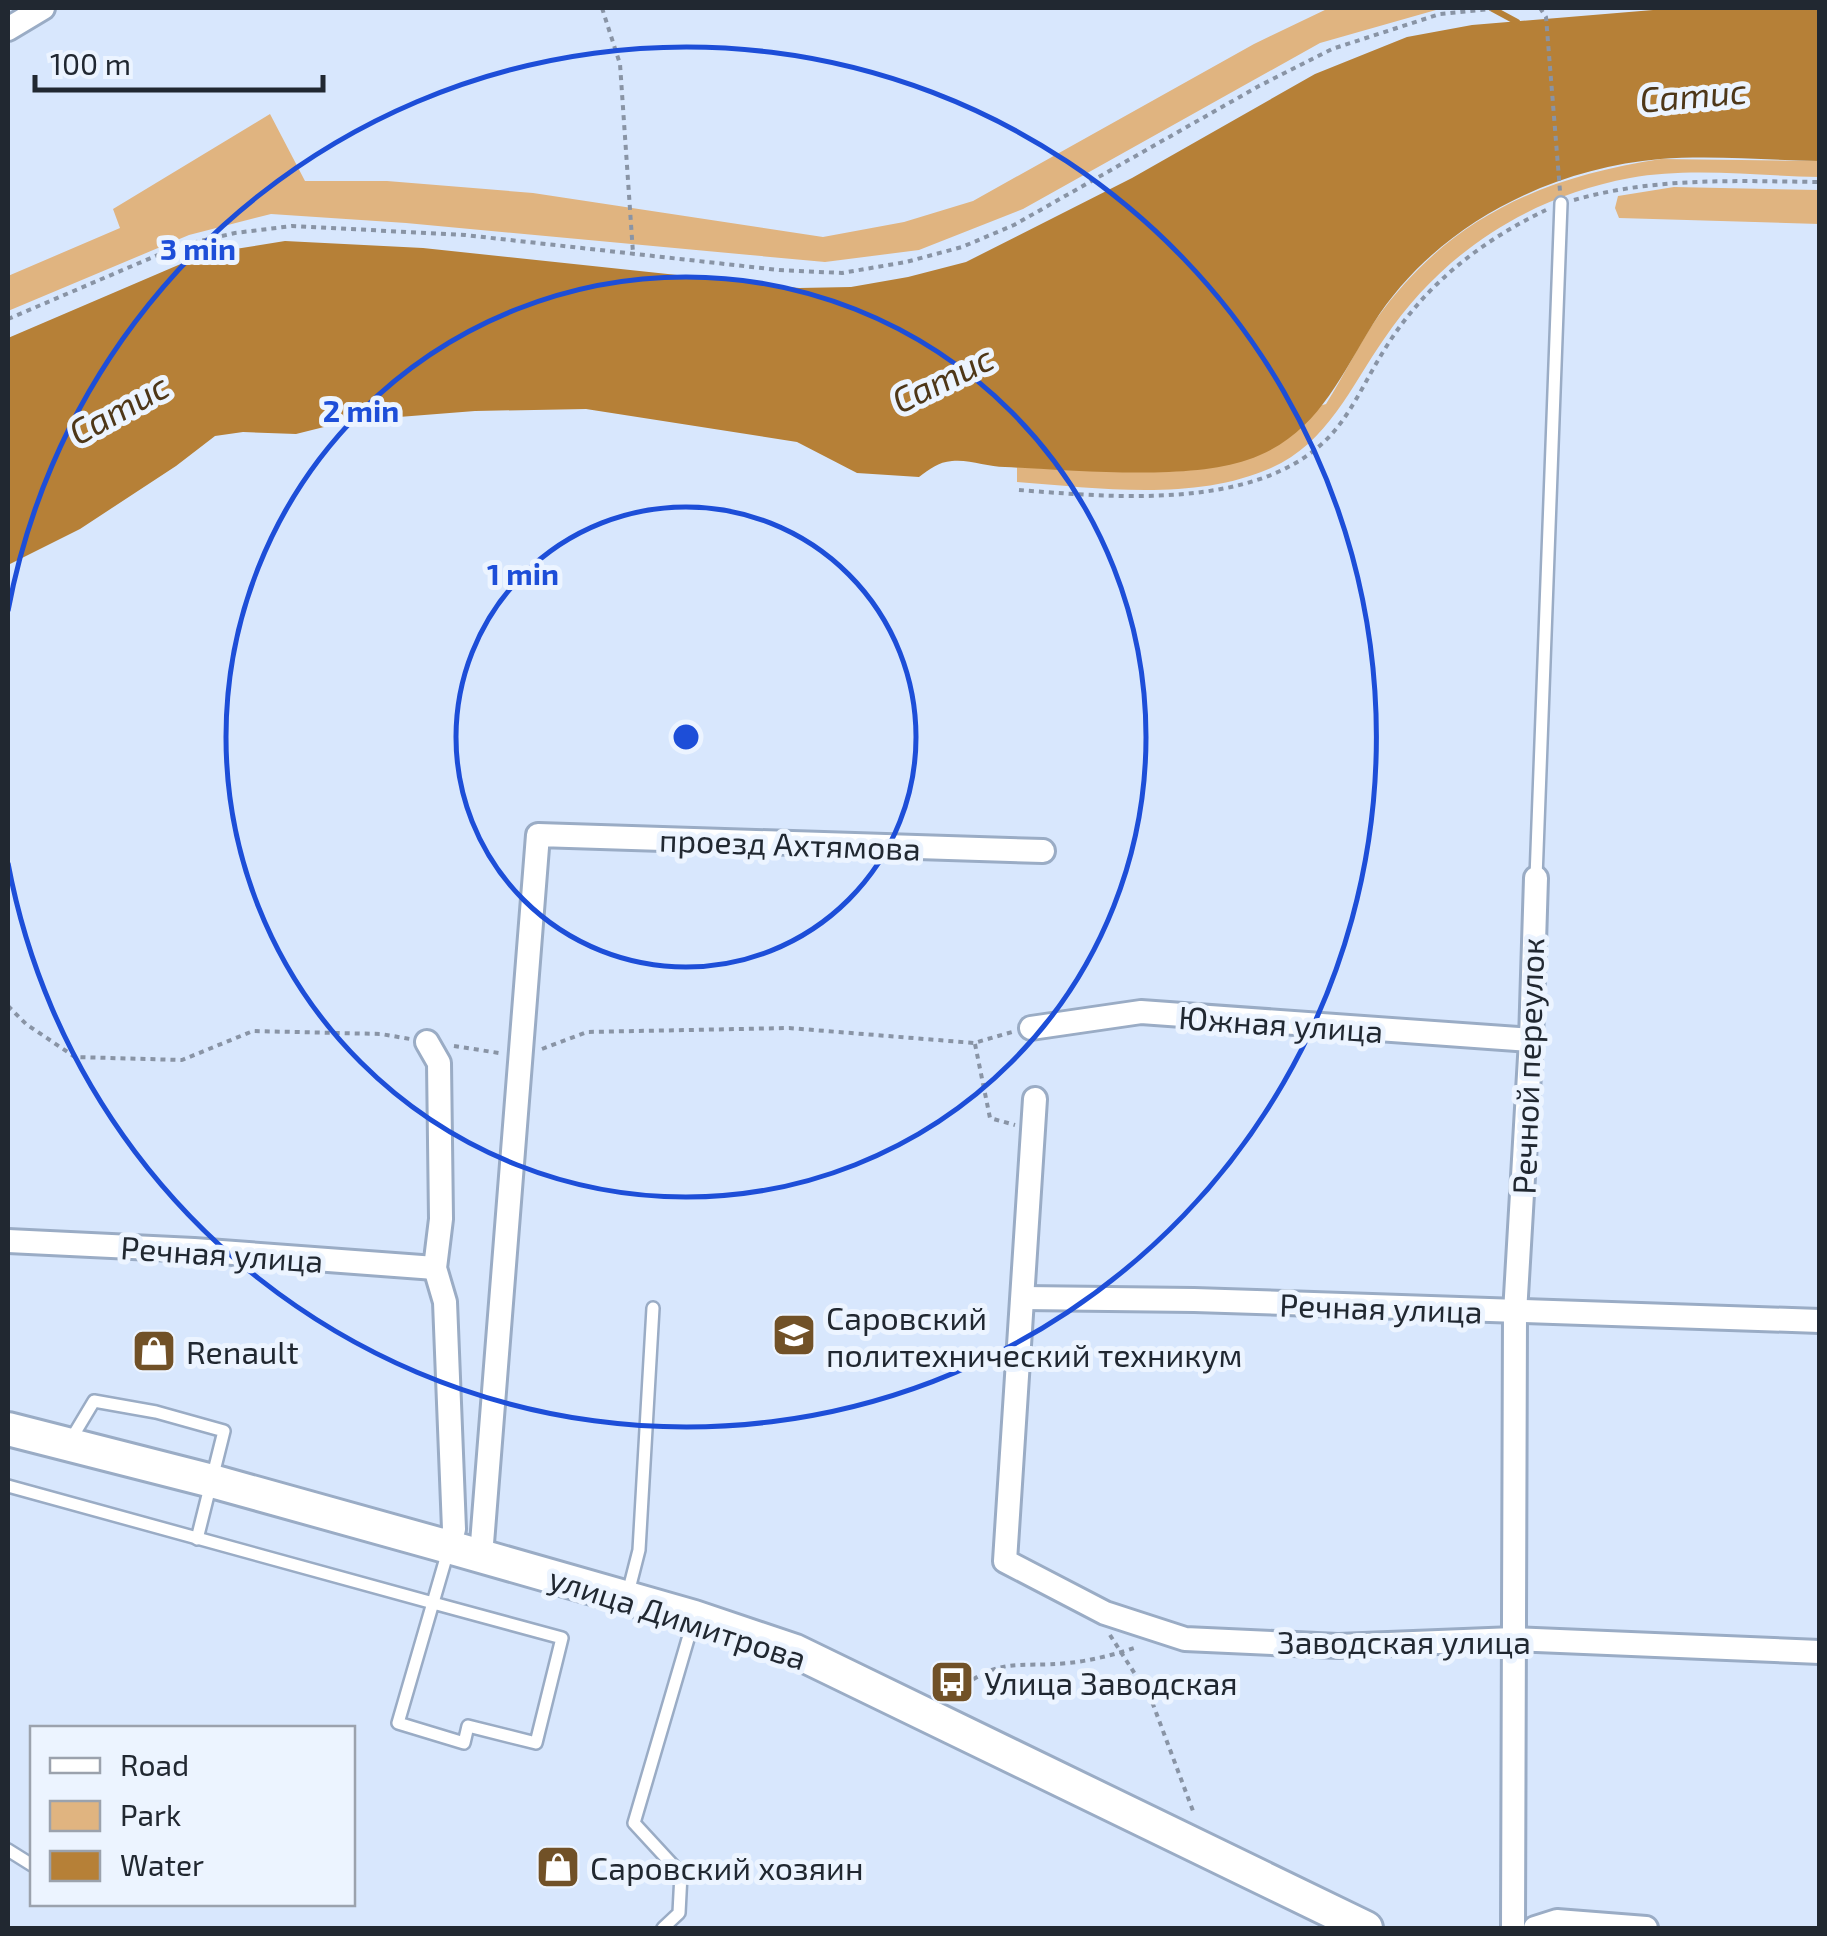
<svg xmlns="http://www.w3.org/2000/svg" width="1827" height="1936" viewBox="0 0 1827 1936" font-family="'Exo 2',sans-serif">
	<style>
		.green { fill: #e0b480 }
		.water { fill: #b68037 }
		.lines { fill: none; stroke-linecap: round; stroke-linejoin: round }
		.stream { stroke: #b68037; stroke-width: 6 }
		.lane-casing { stroke: #9aacc5; stroke-width: 16 }
		.street-casing { stroke: #9aacc5; stroke-width: 28 }
		.secondary-casing { stroke: #9aacc5; stroke-width: 38 }
		.path { stroke: #8994a5; stroke-width: 4; stroke-dasharray: 5 5; stroke-linecap: butt }
		.lane { stroke: #fff; stroke-width: 11 }
		.street { stroke: #fff; stroke-width: 22 }
		.secondary { stroke: #fff; stroke-width: 32 }
		.ring { fill: none; stroke: #1d4ed8; stroke-width: 5 }
		.labels { text-anchor: middle; dominant-baseline: central; stroke-width: 10; stroke-linejoin: round; paint-order: stroke }
		.street-label { font-size: 32px; fill: #212831; stroke: #ecf4ff }
		.poi-label { font-size: 32px; fill: #212831; stroke: #ecf4ff; text-anchor: start }
		.water-label { font-size: 35px; font-style: italic; fill: #4e3718; stroke: #ecf4ff }
		.centre { fill: #1d4ed8; stroke: #ecf4ff; stroke-width: 5 }
		.ring-label { font-size: 30px; text-anchor: middle; font-weight: bold; fill: #1d4ed8; stroke: #ecf4ff; stroke-width: 10; stroke-linejoin: round; paint-order: stroke }
	</style>
	<rect width="100%" height="100%" fill="#d8e7fd"/>
	<g class="green">
		<path d="M 1329,8 L 1443,8 L 1320,43 L 1023,209 L 919,250 L 825,262 L 406,223 L 271,214 L 189,235 L 8,311 L 8,276 L 120,228 L 113,209 L 270,114 L 305,181 L 387,181 L 533,193 L 823,237 L 904,222 L 973,201 L 1254,44 Z"/>
		<path d="M 1661,159 L 1819,161 L 1819,177 C 1758,176 1691,167 1630,178 C 1528,197 1442,253 1384,339 C 1351,386 1328,443 1271,468 C 1194,502 1098,488 1017,482 L 1017,467 L 1097,471 L 1326,404 C 1344,376 1358,345 1377,318 C 1449,218 1542,177 1661,159 Z"/>
		<path d="M 1674,187 L 1819,190 L 1819,224 L 1619,218 L 1615,208 L 1618,196 Z"/>
	</g>
	<path class="water" d="M 1677,8 L 1819,8 L 1819,161 C 1767,160 1712,155 1660,159 C 1547,169 1434,227 1373,324 C 1338,380 1316,437 1247,460 C 1186,481 1072,470 1005,467 C 988,467 969,459 952,461 C 938,462 930,469 919,477 L 857,473 L 797,442 L 586,409 L 475,411 L 348,421 L 296,434 L 243,432 L 215,436 L 176,466 L 80,529 L 8,565 L 8,338 L 183,263 L 229,250 L 285,241 L 423,248 L 799,288 L 851,287 L 908,277 L 966,262 L 1132,178 L 1315,74 L 1407,37 L 1472,25 Z"/>
	<g class="lines">
		<path class="stream" d="M 1491,8 L 1517,22"/>
		<defs>
			<g id="lane">
				<path d="M 1536,878 L 1561,203"/>
				<path d="M 70,1441 L 94,1401 L 156,1412 L 224,1431 L 197,1539"/>
				<path d="M 8,1486 C 192,1537 377,1588 562,1638 L 536,1743 L 468,1726 L 464,1743 L 398,1723 L 448,1551"/>
				<path d="M 627,1597 L 639,1550 L 653,1308"/>
				<path d="M 8,1850 L 32,1865"/>
				<path d="M 663,1928 L 679,1913 L 681,1874 L 634,1823 L 693,1622"/>
			</g>
			<g id="street">
				<path d="M 8,29 L 43,8"/>
				<path d="M 1031,1028 L 1141,1012 L 1531,1040"/>
				<path d="M 427,1042 L 439,1063 L 441,1219 L 435,1268 L 445,1302 L 454,1529 L 449,1547"/>
				<path d="M 1035,1099 L 1005,1561 L 1105,1613 L 1185,1639 L 1338,1646 L 1514,1639 L 1820,1652"/>
				<path d="M 8,1241 L 194,1250 L 435,1268"/>
				<path d="M 1023,1298 L 1194,1300 L 1820,1321"/>
				<path d="M 481,1556 L 538,835 L 1043,851"/>
				<path d="M 1513,1928 L 1515,1313 L 1531,1040 L 1536,878"/>
				<path d="M 1535,1928 L 1557,1921 L 1646,1928"/>
			</g>
			<path id="secondary" d="M 8,1429 L 212,1481 L 449,1547 L 694,1617 L 795,1651 L 1366,1928"/>
		</defs>
		<use href="#lane" class="lane-casing"/>
		<use href="#street" class="street-casing"/>
		<use href="#secondary" class="secondary-casing"/>
		<g class="path">
			<path d="M 602,8 L 620,64 L 633,253"/>
			<path d="M 1540,8 L 1546,17 L 1560,191"/>
			<path d="M 1574,200 C 1655,177 1736,181 1820,182"/>
			<path d="M 8,319 L 179,246 L 235,233 L 292,226 L 465,235 L 779,270 L 842,273 L 906,262 L 962,247 L 1014,225 L 1259,86 L 1332,49 L 1440,14 L 1491,9"/>
			<path d="M 1019,490 C 1112,497 1252,511 1325,441 C 1350,417 1365,381 1383,352 C 1422,287 1479,242 1546,210"/>
			<path d="M 8,1006 L 26,1024 L 75,1057 L 182,1060 L 253,1031 L 381,1034 L 410,1039"/>
			<path d="M 975,1044 L 990,1118 L 1015,1125"/>
			<path d="M 454,1046 L 499,1053"/>
			<path d="M 542,1049 L 587,1032 L 789,1028 L 974,1043 L 1012,1032"/>
			<path d="M 1110,1635 L 1151,1699 L 1193,1811"/>
			<path d="M 957,1691 C 1000,1656 1018,1668 1068,1663 C 1090,1661 1117,1654 1137,1647"/>
		</g>
		<use href="#lane" class="lane"/>
		<use href="#street" class="street"/>
		<use href="#secondary" class="secondary"/>
	</g>
	<g class="ring">
		<circle cx="686" cy="737" r="230"/>
		<circle cx="686" cy="737" r="460"/>
		<path d="M8 611A690 690 0 1 1 8 863"/>
	</g>
	<defs>
		<symbol id="university-square" viewBox="-11 -11 22 22"><rect x="-9" y="-9" width="18" height="18" rx="4" fill="#715127" stroke="#ecf4ff"/><path d="M0-5L7-2L0 1L-7-2ZM-4 1L0 2.5L4 1V4Q0 6-4 4Z" fill="#fff"/></symbol>
		<symbol id="shop-square" viewBox="-11 -11 22 22"><rect x="-9" y="-9" width="18" height="18" rx="4" fill="#715127" stroke="#ecf4ff"/><path d="M-5-2.5h2.3a2.7 3.5 0 0 1 5.4 0H5L5.5 6h-11ZM-1.5-2.5h3a1.5 2.3 0 0 0-3 0Z" fill="#fff"/></symbol>
		<symbol id="bus-square" viewBox="-11 -11 22 22"><rect x="-9" y="-9" width="18" height="18" rx="4" fill="#715127" stroke="#ecf4ff"/><path d="M-5-6H5V4H4V6H2V4H-2V6H-4V4H-5ZM-3.5-4V0h7V-4ZM-3.5 1.2v1.5H-2V1.2ZM2 1.2v1.5H3.5V1.2Z" fill="#fff"/></symbol>
	</defs>
	<g fill-rule="evenodd">
		<use href="#university-square" x="769" y="1310" width="50" height="50"/>
		<use href="#shop-square" x="129" y="1326" width="50" height="50"/>
		<use href="#bus-square" x="927" y="1657" width="50" height="50"/>
		<use href="#shop-square" x="533" y="1842" width="50" height="50"/>
	</g>
	<g class="labels">
		<g class="street-label">
			<text transform="translate(790 843) rotate(2)">проезд Ахтямова</text>
			<text transform="translate(1281 1023) rotate(4)">Южная улица</text>
			<text transform="translate(1527 1066) rotate(-88)">Речной переулок</text>
			<text transform="translate(222 1253) rotate(4)">Речная улица</text>
			<text transform="translate(1381 1307) rotate(2)">Речная улица</text>
			<text transform="translate(678 1617) rotate(18)">улица Димитрова</text>
			<text x="1404" y="1641">Заводская улица</text>
		</g>
		<g class="poi-label">
			<text x="826" y="1317">Саровский<tspan x="826" dy="37">политехнический техникум</tspan></text>
			<text x="186" y="1351">Renault</text>
			<text x="984" y="1682">Улица Заводская</text>
			<text x="590" y="1867">Саровский хозяин</text>
		</g>
		<g class="water-label">
			<text transform="translate(1693 94) rotate(-5)">Сатис</text>
			<text transform="translate(942 378) rotate(-26)">Сатис</text>
			<text transform="translate(118 408) rotate(-29)">Сатис</text>
		</g>
	</g>
	<circle cx="686" cy="737" r="15" class="centre"/>
	<g class="ring-label">
		<text x="198" y="260">3 min</text>
		<text x="361" y="422">2 min</text>
		<text x="523" y="585">1 min</text>
	</g>
	<rect width="1827" height="1936" fill="none" stroke="#212831" stroke-width="20"/>
	<rect x="30" y="1726" width="325" height="180" fill="#ecf4ff" stroke="#9ba2ad" stroke-width="2.5"/>
	<rect x="50" y="1758" width="50" height="15" fill="#ffffff" stroke="#9ba2ad" stroke-width="2.5"/>
	<text x="120" y="1776" font-size="30" fill="#212831">Road</text>
	<rect x="50" y="1801" width="50" height="30" fill="#e0b480" stroke="#9ba2ad" stroke-width="2.5"/>
	<text x="120" y="1826" font-size="30" fill="#212831">Park</text>
	<rect x="50" y="1851" width="50" height="30" fill="#b68037" stroke="#9ba2ad" stroke-width="2.5"/>
	<text x="120" y="1876" font-size="30" fill="#212831">Water</text>
	<path d="M35 75v15h288v-15" fill="none" stroke="#212831" stroke-width="5"/>
	<text x="50" y="75" font-size="30" fill="#212831" stroke="#ecf4ff" stroke-width="8" paint-order="stroke">100 m</text>
</svg>
